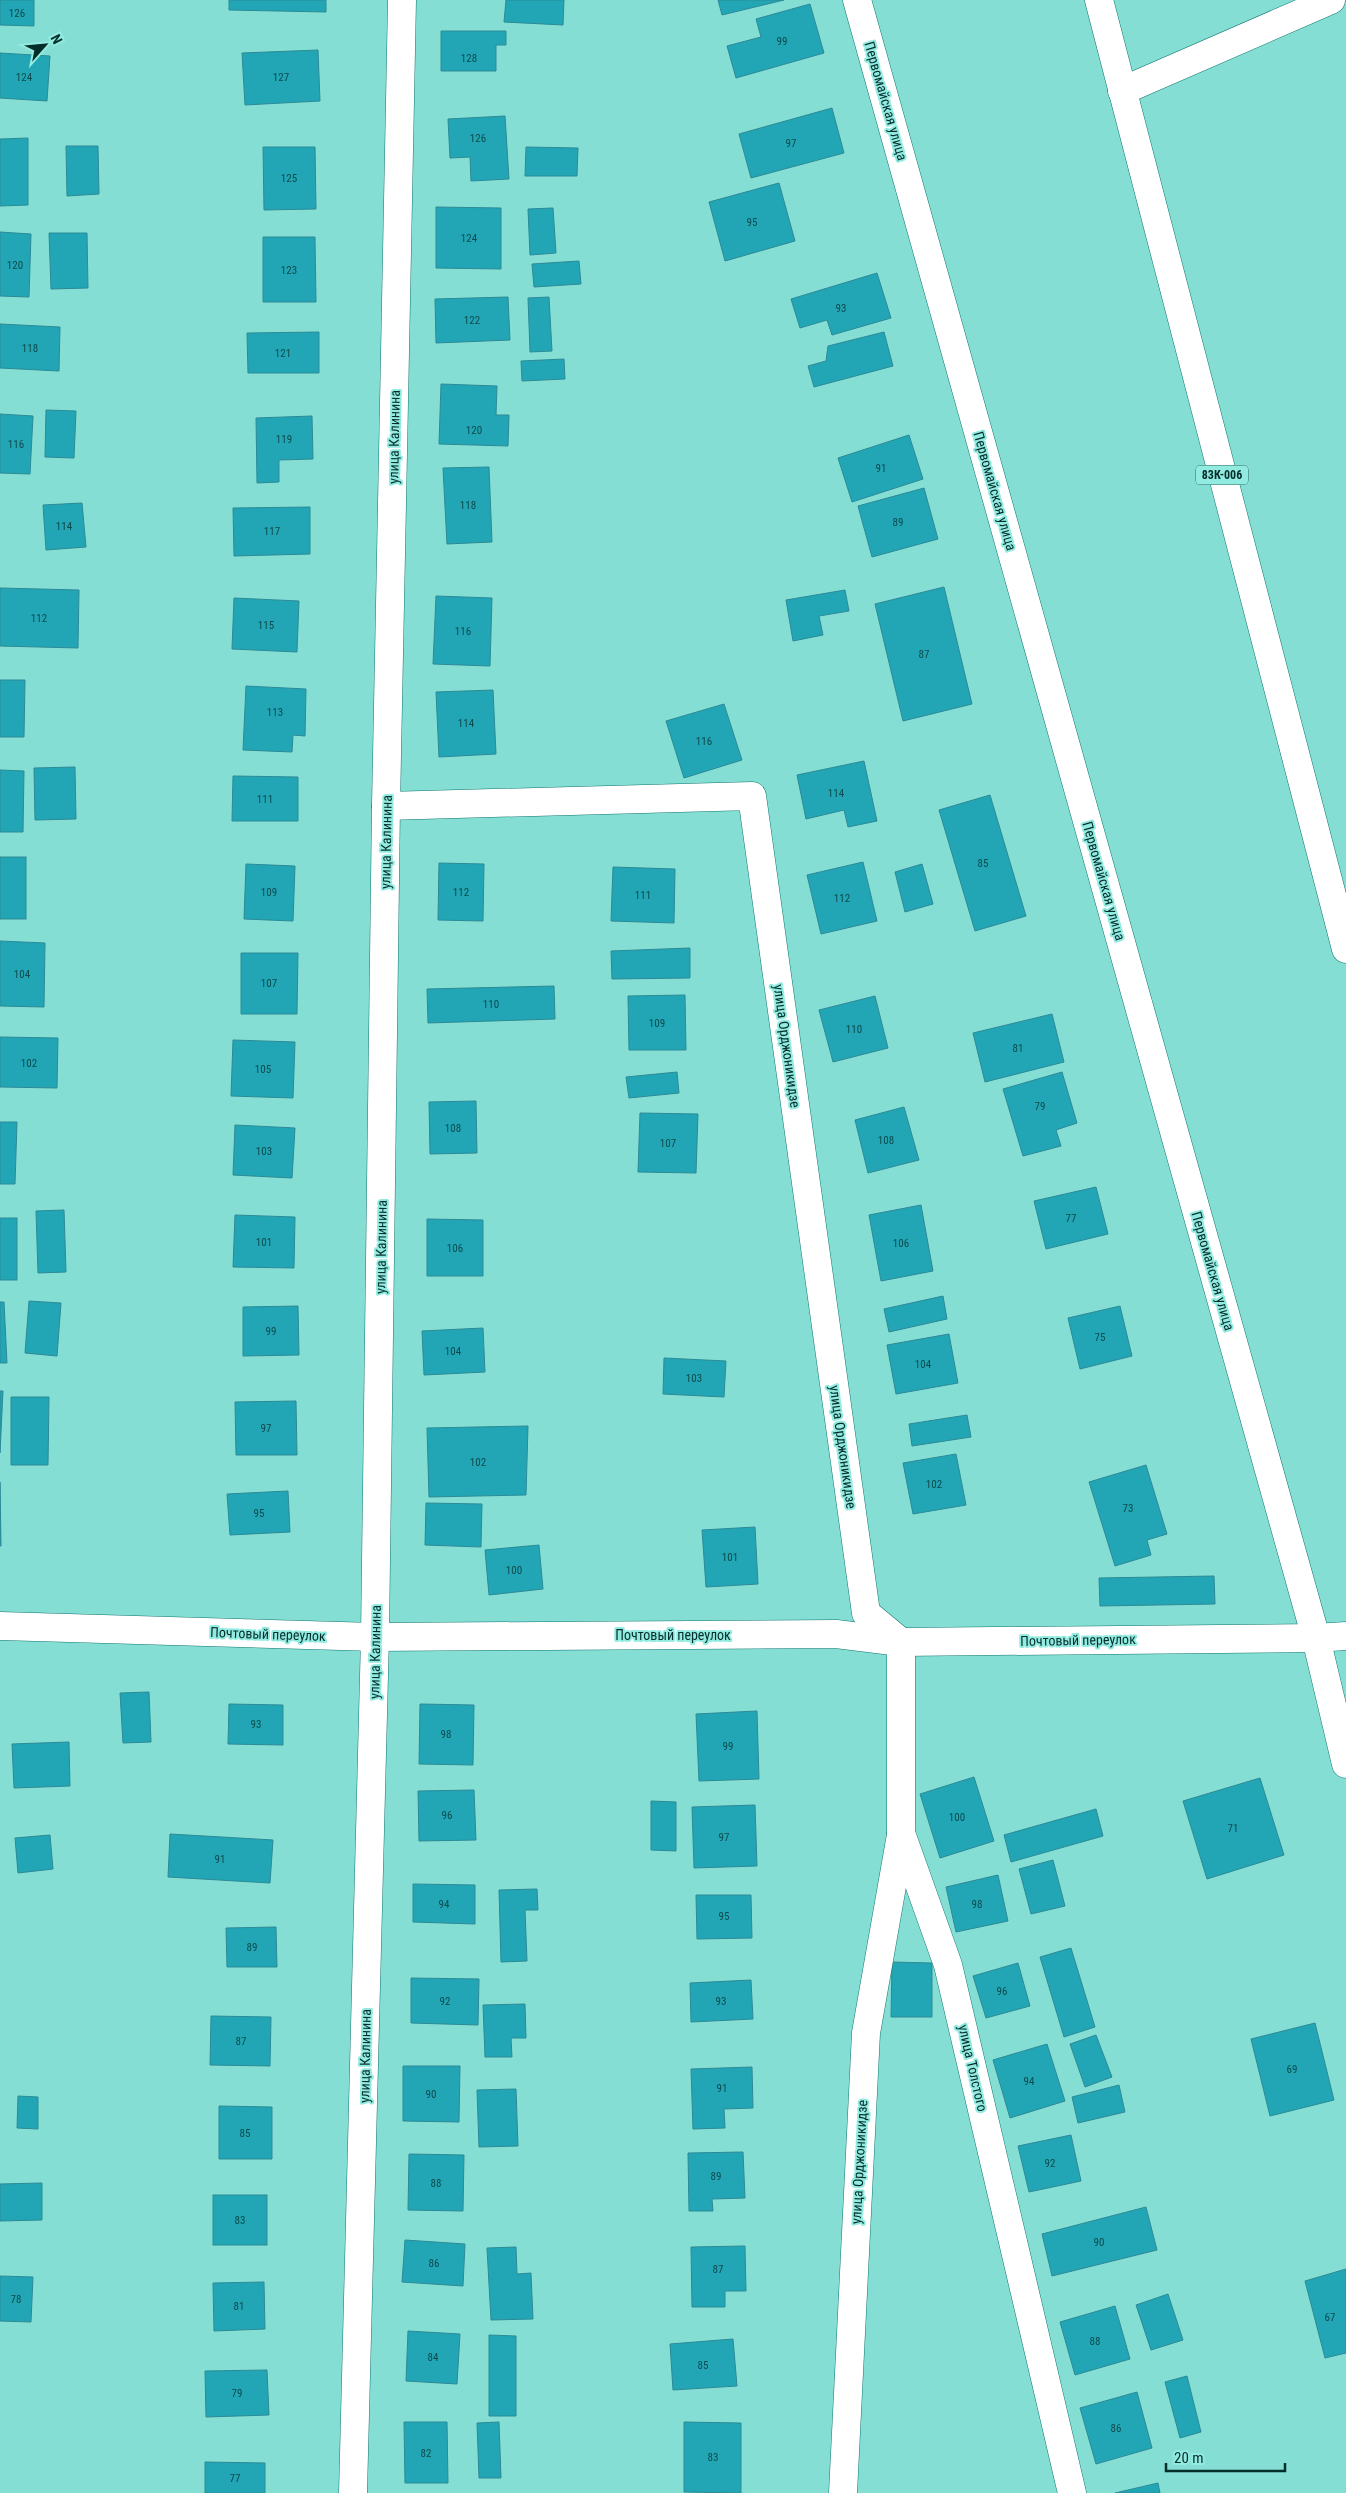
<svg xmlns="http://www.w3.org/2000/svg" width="1346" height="2493" viewBox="0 0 1346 2493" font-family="'Roboto Condensed',sans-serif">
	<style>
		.building { fill: #22a6b5; stroke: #2c8a96 }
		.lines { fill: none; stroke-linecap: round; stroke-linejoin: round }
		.minor-casing { stroke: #0e7770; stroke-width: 29 }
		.primary-casing { stroke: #0e7770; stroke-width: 29 }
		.minor { stroke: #fff; stroke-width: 28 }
		.primary { stroke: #fff; stroke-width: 28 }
		.labels { text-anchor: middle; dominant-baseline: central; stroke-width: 4; stroke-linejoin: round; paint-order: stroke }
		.number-label { font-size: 11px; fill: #0c4b4d }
		.shield { fill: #92ebe1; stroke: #2f6661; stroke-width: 1 }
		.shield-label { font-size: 12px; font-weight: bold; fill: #052d2a }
		.street-label { font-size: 14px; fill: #052d2a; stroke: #92ebe1 }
	</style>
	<rect width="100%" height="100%" fill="#85ded4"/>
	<g class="building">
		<path d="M 0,0 L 34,0 L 34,26 L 0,25 Z"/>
		<path d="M 229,0 L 326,0 L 326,12 L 229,10 Z"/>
		<path d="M 506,0 L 564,0 L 563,25 L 504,22 Z"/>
		<path d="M 718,0 L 784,0 L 722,15 Z"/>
		<path d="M 810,4 L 824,53 L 736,78 L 727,46 L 761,37 L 756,19 Z"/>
		<path d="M 441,31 L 506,31 L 506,45 L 496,45 L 496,71 L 441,71 Z"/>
		<path d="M 318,50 L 320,101 L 245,105 L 242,53 Z"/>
		<path d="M 0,53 L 50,56 L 47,101 L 0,98 Z"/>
		<path d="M 832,108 L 844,153 L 751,178 L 739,134 Z"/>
		<path d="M 505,116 L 509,179 L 471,181 L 470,157 L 450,158 L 448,119 Z"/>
		<path d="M 28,138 L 28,205 L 0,206 L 0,139 Z"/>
		<path d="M 66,146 L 98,146 L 99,194 L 67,196 Z"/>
		<path d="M 263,147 L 315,147 L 316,209 L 264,210 Z"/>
		<path d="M 526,147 L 578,148 L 577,176 L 525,176 Z"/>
		<path d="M 779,183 L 795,241 L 725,261 L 709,202 Z"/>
		<path d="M 436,207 L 501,208 L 501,269 L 436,268 Z"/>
		<path d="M 553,208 L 556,253 L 530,255 L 528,209 Z"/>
		<path d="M 0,232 L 31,234 L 29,297 L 0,296 Z"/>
		<path d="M 49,233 L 87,233 L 88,288 L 51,289 Z"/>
		<path d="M 263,237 L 315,237 L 316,302 L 263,302 Z"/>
		<path d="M 579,261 L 581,284 L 534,287 L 532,264 Z"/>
		<path d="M 877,273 L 891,318 L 832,335 L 827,320 L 800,328 L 791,299 Z"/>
		<path d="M 508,297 L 510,340 L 436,343 L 435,299 Z"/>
		<path d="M 549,297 L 552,351 L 530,352 L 528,298 Z"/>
		<path d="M 0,324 L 60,327 L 59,371 L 0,368 Z"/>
		<path d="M 319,332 L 319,373 L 248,373 L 247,333 Z"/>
		<path d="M 884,332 L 893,366 L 814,387 L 808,366 L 826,361 L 828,346 Z"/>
		<path d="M 564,359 L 565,379 L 522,381 L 521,361 Z"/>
		<path d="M 441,384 L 497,386 L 496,415 L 509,415 L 508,446 L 439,444 Z"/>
		<path d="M 46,410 L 76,411 L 74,458 L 45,457 Z"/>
		<path d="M 0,414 L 33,416 L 30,474 L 0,473 Z"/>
		<path d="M 312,416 L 313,459 L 279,460 L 279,482 L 257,483 L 256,418 Z"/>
		<path d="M 909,435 L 923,479 L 852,502 L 838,458 Z"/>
		<path d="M 489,467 L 492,542 L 447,544 L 443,468 Z"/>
		<path d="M 924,488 L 938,539 L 872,557 L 858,506 Z"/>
		<path d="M 82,503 L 86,547 L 46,550 L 43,505 Z"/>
		<path d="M 310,507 L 310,554 L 234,556 L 233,508 Z"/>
		<path d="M 944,587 L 972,704 L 903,721 L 875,604 Z"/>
		<path d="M 0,588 L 79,590 L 78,648 L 0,646 Z"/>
		<path d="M 845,590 L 849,611 L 819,616 L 823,635 L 793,641 L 786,600 Z"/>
		<path d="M 436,596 L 492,598 L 490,666 L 433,664 Z"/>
		<path d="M 234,598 L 299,601 L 297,652 L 232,649 Z"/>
		<path d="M 0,680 L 25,680 L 24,737 L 0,737 Z"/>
		<path d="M 246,686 L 306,689 L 305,736 L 293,735 L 292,752 L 243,750 Z"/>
		<path d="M 493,690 L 496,754 L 439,757 L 436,692 Z"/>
		<path d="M 724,704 L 742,760 L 684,778 L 666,721 Z"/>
		<path d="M 864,761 L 877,821 L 848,827 L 844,810 L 806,819 L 797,775 Z"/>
		<path d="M 75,767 L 76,819 L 35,820 L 34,768 Z"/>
		<path d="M 0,770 L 24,771 L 23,832 L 0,832 Z"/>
		<path d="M 233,776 L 298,777 L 298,821 L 232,821 Z"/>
		<path d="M 990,795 L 1026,916 L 975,931 L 939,810 Z"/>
		<rect x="0" y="857" width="26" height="62"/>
		<path d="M 863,862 L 877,921 L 821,934 L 807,875 Z"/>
		<path d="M 439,863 L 484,864 L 483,921 L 438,920 Z"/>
		<path d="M 246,864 L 295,866 L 293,921 L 244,919 Z"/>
		<path d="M 922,864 L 933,904 L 905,912 L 895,872 Z"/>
		<path d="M 613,867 L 675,869 L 674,923 L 611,921 Z"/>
		<path d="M 0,941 L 45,943 L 44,1007 L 0,1006 Z"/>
		<path d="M 690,948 L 690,978 L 612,979 L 611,951 Z"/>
		<path d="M 241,953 L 298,953 L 297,1014 L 241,1014 Z"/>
		<path d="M 554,986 L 555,1019 L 428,1023 L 427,989 Z"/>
		<path d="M 685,995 L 686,1050 L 629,1050 L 628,996 Z"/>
		<path d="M 875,996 L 888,1048 L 833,1062 L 819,1010 Z"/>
		<path d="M 1052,1014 L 1064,1062 L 985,1082 L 973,1033 Z"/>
		<path d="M 0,1037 L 58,1038 L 57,1088 L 0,1087 Z"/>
		<path d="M 233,1040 L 295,1042 L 293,1098 L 231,1096 Z"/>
		<path d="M 677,1072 L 679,1093 L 629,1098 L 626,1077 Z"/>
		<path d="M 1062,1072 L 1077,1123 L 1056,1130 L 1061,1146 L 1023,1156 L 1003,1089 Z"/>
		<path d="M 476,1101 L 477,1153 L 430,1154 L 429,1102 Z"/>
		<path d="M 904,1107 L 919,1160 L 868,1173 L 855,1120 Z"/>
		<path d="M 640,1113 L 698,1114 L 696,1173 L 638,1172 Z"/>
		<path d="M 0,1122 L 17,1122 L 15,1184 L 0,1184 Z"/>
		<path d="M 235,1125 L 295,1128 L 292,1178 L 233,1175 Z"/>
		<path d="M 1096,1187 L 1108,1234 L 1046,1249 L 1034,1201 Z"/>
		<path d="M 921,1205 L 933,1271 L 881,1281 L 869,1215 Z"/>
		<path d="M 64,1210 L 66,1272 L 38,1273 L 36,1211 Z"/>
		<path d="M 235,1215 L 295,1217 L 294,1268 L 233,1267 Z"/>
		<rect x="0" y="1218" width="17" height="62"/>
		<path d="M 427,1219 L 483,1220 L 483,1276 L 427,1276 Z"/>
		<path d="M 943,1296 L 947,1319 L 889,1332 L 884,1309 Z"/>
		<path d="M 29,1301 L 61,1303 L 57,1356 L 25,1353 Z"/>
		<path d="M 0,1302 L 4,1302 L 7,1363 L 0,1363 Z"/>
		<path d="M 298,1306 L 299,1355 L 243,1356 L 243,1307 Z"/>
		<path d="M 1120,1306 L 1132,1356 L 1080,1369 L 1068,1318 Z"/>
		<path d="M 483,1328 L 485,1372 L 424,1375 L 422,1331 Z"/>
		<path d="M 949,1334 L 958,1383 L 896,1394 L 887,1345 Z"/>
		<path d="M 664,1358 L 726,1361 L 724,1397 L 663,1394 Z"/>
		<path d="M 0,1391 L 3,1391 L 0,1453 Z"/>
		<path d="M 11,1397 L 49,1397 L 48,1465 L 11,1465 Z"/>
		<path d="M 296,1401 L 297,1455 L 236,1455 L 235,1402 Z"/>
		<path d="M 967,1415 L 971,1437 L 912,1446 L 909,1424 Z"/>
		<path d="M 528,1426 L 526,1495 L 429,1497 L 427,1428 Z"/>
		<path d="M 956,1454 L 966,1505 L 913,1514 L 903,1463 Z"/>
		<path d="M 1146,1465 L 1167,1534 L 1147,1540 L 1151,1555 L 1115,1566 L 1089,1482 Z"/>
		<path d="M 0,1482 L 1,1546 L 0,1546 Z"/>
		<path d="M 288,1491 L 290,1532 L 230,1535 L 227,1494 Z"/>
		<path d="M 426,1503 L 482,1504 L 481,1547 L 425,1545 Z"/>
		<path d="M 755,1527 L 758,1584 L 706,1587 L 702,1530 Z"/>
		<path d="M 539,1545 L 543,1589 L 489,1595 L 485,1550 Z"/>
		<path d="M 1214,1576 L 1215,1604 L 1100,1606 L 1099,1578 Z"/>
		<path d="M 149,1692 L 151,1742 L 123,1743 L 120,1693 Z"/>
		<path d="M 229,1704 L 283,1705 L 283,1745 L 228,1744 Z"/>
		<path d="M 420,1704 L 474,1705 L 473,1765 L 419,1764 Z"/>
		<path d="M 757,1711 L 759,1779 L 699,1781 L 696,1714 Z"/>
		<path d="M 69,1742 L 70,1786 L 14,1788 L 12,1744 Z"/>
		<path d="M 974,1777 L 994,1841 L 940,1858 L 920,1794 Z"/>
		<path d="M 1260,1778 L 1284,1855 L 1207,1879 L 1183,1801 Z"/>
		<path d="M 474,1790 L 476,1840 L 419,1841 L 418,1791 Z"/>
		<path d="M 651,1801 L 676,1802 L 676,1851 L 651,1850 Z"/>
		<path d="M 755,1805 L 757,1866 L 694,1868 L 692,1807 Z"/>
		<path d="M 1096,1809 L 1103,1836 L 1011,1862 L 1004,1835 Z"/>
		<path d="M 170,1834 L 273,1840 L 270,1883 L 168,1877 Z"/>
		<path d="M 50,1835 L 53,1869 L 18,1873 L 15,1838 Z"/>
		<path d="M 1053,1860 L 1065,1906 L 1031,1914 L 1019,1869 Z"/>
		<path d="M 998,1875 L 1008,1921 L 956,1932 L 946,1887 Z"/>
		<path d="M 413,1884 L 475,1885 L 475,1924 L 413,1922 Z"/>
		<path d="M 537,1889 L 538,1910 L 525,1910 L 527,1961 L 501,1962 L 499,1890 Z"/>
		<path d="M 696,1895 L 751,1895 L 752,1938 L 697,1939 Z"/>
		<path d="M 276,1927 L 277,1967 L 227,1967 L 226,1928 Z"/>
		<path d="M 1071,1948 L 1095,2027 L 1064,2037 L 1040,1957 Z"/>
		<path d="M 892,1962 L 932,1963 L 932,2017 L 891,2017 Z"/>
		<path d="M 1018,1963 L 1030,2006 L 986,2018 L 973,1976 Z"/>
		<path d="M 411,1978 L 479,1979 L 478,2025 L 411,2023 Z"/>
		<path d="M 751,1980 L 753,2019 L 691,2022 L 690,1983 Z"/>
		<path d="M 525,2004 L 526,2038 L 511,2038 L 512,2057 L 485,2057 L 483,2005 Z"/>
		<path d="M 211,2016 L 271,2017 L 270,2066 L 210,2065 Z"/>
		<path d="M 1315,2023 L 1334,2100 L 1270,2116 L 1251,2039 Z"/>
		<path d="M 1096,2035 L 1112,2077 L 1085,2087 L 1070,2044 Z"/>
		<path d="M 1047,2044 L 1065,2101 L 1010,2118 L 993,2060 Z"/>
		<path d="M 403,2066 L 460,2066 L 459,2122 L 403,2121 Z"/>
		<path d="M 752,2067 L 753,2108 L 724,2109 L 725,2128 L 693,2129 L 691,2069 Z"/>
		<path d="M 1119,2085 L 1125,2112 L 1078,2123 L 1072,2097 Z"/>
		<path d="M 516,2089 L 518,2146 L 479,2147 L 477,2090 Z"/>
		<path d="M 18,2096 L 38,2097 L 38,2129 L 17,2128 Z"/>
		<path d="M 219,2106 L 272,2107 L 272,2159 L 219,2159 Z"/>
		<path d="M 1071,2135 L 1081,2181 L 1029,2192 L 1018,2146 Z"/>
		<path d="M 743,2152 L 745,2198 L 712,2199 L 713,2211 L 689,2211 L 688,2153 Z"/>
		<path d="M 409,2154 L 464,2155 L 463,2211 L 408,2210 Z"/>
		<path d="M 42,2183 L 42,2220 L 0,2221 L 0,2184 Z"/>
		<rect x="213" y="2195" width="54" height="50"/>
		<path d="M 1146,2207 L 1157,2250 L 1052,2276 L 1042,2234 Z"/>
		<path d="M 405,2240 L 465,2244 L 463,2286 L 402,2282 Z"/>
		<path d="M 745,2246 L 746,2291 L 725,2291 L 725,2307 L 692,2307 L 691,2247 Z"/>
		<path d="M 516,2247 L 517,2274 L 531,2273 L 533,2319 L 491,2320 L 487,2248 Z"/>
		<path d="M 1346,2269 L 1346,2353 L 1325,2358 L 1305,2281 Z"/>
		<path d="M 0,2276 L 33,2277 L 31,2322 L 0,2321 Z"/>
		<path d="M 264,2282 L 265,2329 L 214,2331 L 213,2283 Z"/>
		<path d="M 1168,2294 L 1183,2340 L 1151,2350 L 1136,2305 Z"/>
		<path d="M 1115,2306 L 1130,2359 L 1075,2375 L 1060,2322 Z"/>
		<path d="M 408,2331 L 460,2334 L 457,2384 L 406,2381 Z"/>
		<path d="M 489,2335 L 516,2336 L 516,2416 L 489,2416 Z"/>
		<path d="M 733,2339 L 737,2386 L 673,2390 L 670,2344 Z"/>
		<path d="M 267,2370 L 269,2415 L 206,2417 L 205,2371 Z"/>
		<path d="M 1187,2376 L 1201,2432 L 1180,2438 L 1165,2382 Z"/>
		<path d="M 1137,2392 L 1152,2448 L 1096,2464 L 1080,2408 Z"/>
		<path d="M 404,2422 L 447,2422 L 448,2483 L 405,2483 Z"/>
		<path d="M 499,2422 L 501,2478 L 479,2478 L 477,2423 Z"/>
		<path d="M 684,2422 L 741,2423 L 741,2493 L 684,2492 Z"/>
		<path d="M 205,2462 L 265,2463 L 265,2493 L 205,2493 Z"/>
		<path d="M 1158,2483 L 1160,2493 L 1115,2493 Z"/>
	</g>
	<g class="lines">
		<defs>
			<g id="minor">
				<path d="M 857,0 L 1316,1638 L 1346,1764"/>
				<path d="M 1122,91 L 1331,0"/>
				<path d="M 386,806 L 752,796 L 866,1613 L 901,1642 L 901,1833 L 948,1965 L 1072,2493"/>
				<path d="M 0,1626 L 375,1637 L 836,1634 L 901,1642 L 1316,1638 L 1346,1636"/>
				<path d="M 353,2493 L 375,1637 L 386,806 L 402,0"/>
				<path d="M 843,2493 L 866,2033 L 901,1835"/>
			</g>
			<path id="primary" d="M 1099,0 L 1346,949"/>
		</defs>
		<use href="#minor" class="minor-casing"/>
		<use href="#primary" class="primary-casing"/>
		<use href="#minor" class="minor"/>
		<use href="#primary" class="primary"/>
	</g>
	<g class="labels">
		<g class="number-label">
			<text x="17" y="13">126</text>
			<text x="782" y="41">99</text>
			<text x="469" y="58">128</text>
			<text x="24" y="77">124</text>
			<text x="281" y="77">127</text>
			<text x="478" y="138">126</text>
			<text x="791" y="143">97</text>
			<text x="289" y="178">125</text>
			<text x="752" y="222">95</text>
			<text x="469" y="238">124</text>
			<text x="15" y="265">120</text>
			<text x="289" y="270">123</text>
			<text x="841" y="308">93</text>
			<text x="472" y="320">122</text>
			<text x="30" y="348">118</text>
			<text x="283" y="353">121</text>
			<text x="474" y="430">120</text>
			<text x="284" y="439">119</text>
			<text x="16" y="444">116</text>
			<text x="881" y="468">91</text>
			<text x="468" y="505">118</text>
			<text x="898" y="522">89</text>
			<text x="64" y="526">114</text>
			<text x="272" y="531">117</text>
			<text x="39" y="618">112</text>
			<text x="266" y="625">115</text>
			<text x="463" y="631">116</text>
			<text x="924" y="654">87</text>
			<text x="275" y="712">113</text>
			<text x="466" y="723">114</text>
			<text x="704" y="741">116</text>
			<text x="836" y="793">114</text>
			<text x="265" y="799">111</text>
			<text x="983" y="863">85</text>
			<text x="269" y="892">109</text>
			<text x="461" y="892">112</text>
			<text x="643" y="895">111</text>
			<text x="842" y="898">112</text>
			<text x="22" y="974">104</text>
			<text x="269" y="983">107</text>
			<text x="491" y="1004">110</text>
			<text x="657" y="1023">109</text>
			<text x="854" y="1029">110</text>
			<text x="1018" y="1048">81</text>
			<text x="29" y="1063">102</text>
			<text x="263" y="1069">105</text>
			<text x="1040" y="1106">79</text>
			<text x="453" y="1128">108</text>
			<text x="886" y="1140">108</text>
			<text x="668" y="1143">107</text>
			<text x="264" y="1151">103</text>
			<text x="1071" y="1218">77</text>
			<text x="264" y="1242">101</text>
			<text x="901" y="1243">106</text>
			<text x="455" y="1248">106</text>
			<text x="271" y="1331">99</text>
			<text x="1100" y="1337">75</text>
			<text x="453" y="1351">104</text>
			<text x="923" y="1364">104</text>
			<text x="694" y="1378">103</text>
			<text x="266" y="1428">97</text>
			<text x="478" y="1462">102</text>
			<text x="934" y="1484">102</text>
			<text x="1128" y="1508">73</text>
			<text x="259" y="1513">95</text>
			<text x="730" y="1557">101</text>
			<text x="514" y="1570">100</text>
			<text x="256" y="1724">93</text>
			<text x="446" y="1734">98</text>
			<text x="728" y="1746">99</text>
			<text x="447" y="1815">96</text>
			<text x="957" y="1817">100</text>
			<text x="1233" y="1828">71</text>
			<text x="724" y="1837">97</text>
			<text x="220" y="1859">91</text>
			<text x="444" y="1904">94</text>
			<text x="977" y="1904">98</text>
			<text x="724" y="1916">95</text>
			<text x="252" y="1947">89</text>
			<text x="1002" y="1991">96</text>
			<text x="445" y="2001">92</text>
			<text x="721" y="2001">93</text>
			<text x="241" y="2041">87</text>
			<text x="1292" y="2069">69</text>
			<text x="1029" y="2081">94</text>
			<text x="722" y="2088">91</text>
			<text x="431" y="2094">90</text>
			<text x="245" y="2133">85</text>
			<text x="1050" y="2163">92</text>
			<text x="716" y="2176">89</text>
			<text x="436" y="2183">88</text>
			<text x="240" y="2220">83</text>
			<text x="1099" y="2242">90</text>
			<text x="434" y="2263">86</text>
			<text x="718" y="2269">87</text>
			<text x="16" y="2299">78</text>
			<text x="239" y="2306">81</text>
			<text x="1330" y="2317">67</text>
			<text x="1095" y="2341">88</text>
			<text x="433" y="2357">84</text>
			<text x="703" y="2365">85</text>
			<text x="237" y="2393">79</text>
			<text x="1116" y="2428">86</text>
			<text x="426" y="2453">82</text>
			<text x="713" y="2457">83</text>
			<text x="235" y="2478">77</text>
		</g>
		<rect class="shield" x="1196" y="465.5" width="52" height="19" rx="4"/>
		<g class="shield-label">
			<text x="1222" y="475">83К-006</text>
		</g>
		<g class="street-label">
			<text transform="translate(886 101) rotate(74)">Первомайская улица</text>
			<text transform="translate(394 437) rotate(-89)">улица Калинина</text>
			<text transform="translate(995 491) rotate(74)">Первомайская улица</text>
			<text transform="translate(386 842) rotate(-89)">улица Калинина</text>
			<text transform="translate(1104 881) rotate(74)">Первомайская улица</text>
			<text transform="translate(787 1046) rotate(82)">улица Орджоникидзе</text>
			<text transform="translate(381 1247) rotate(-89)">улица Калинина</text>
			<text transform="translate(1213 1271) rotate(74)">Первомайская улица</text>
			<text transform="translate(843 1447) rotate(82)">улица Орджоникидзе</text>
			<text transform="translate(268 1634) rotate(2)">Почтовый переулок</text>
			<text x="673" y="1635">Почтовый переулок</text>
			<text transform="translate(1078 1640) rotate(-1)">Почтовый переулок</text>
			<text transform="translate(375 1652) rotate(-89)">улица Калинина</text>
			<text transform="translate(365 2056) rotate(-89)">улица Калинина</text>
			<text transform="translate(973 2068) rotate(77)">улица Толстого</text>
			<text transform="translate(859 2162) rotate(-87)">улица Орджоникидзе</text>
		</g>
	</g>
	<g transform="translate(45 45) rotate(63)" stroke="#92ebe1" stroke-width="4" paint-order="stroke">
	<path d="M0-4L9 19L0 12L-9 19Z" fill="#052d2a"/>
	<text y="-8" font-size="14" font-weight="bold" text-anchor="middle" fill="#052d2a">N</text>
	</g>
	<path d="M1166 2463v8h119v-8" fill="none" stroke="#052d2a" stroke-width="2.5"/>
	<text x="1174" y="2463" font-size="15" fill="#052d2a" stroke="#92ebe1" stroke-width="4" paint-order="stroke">20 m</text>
</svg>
